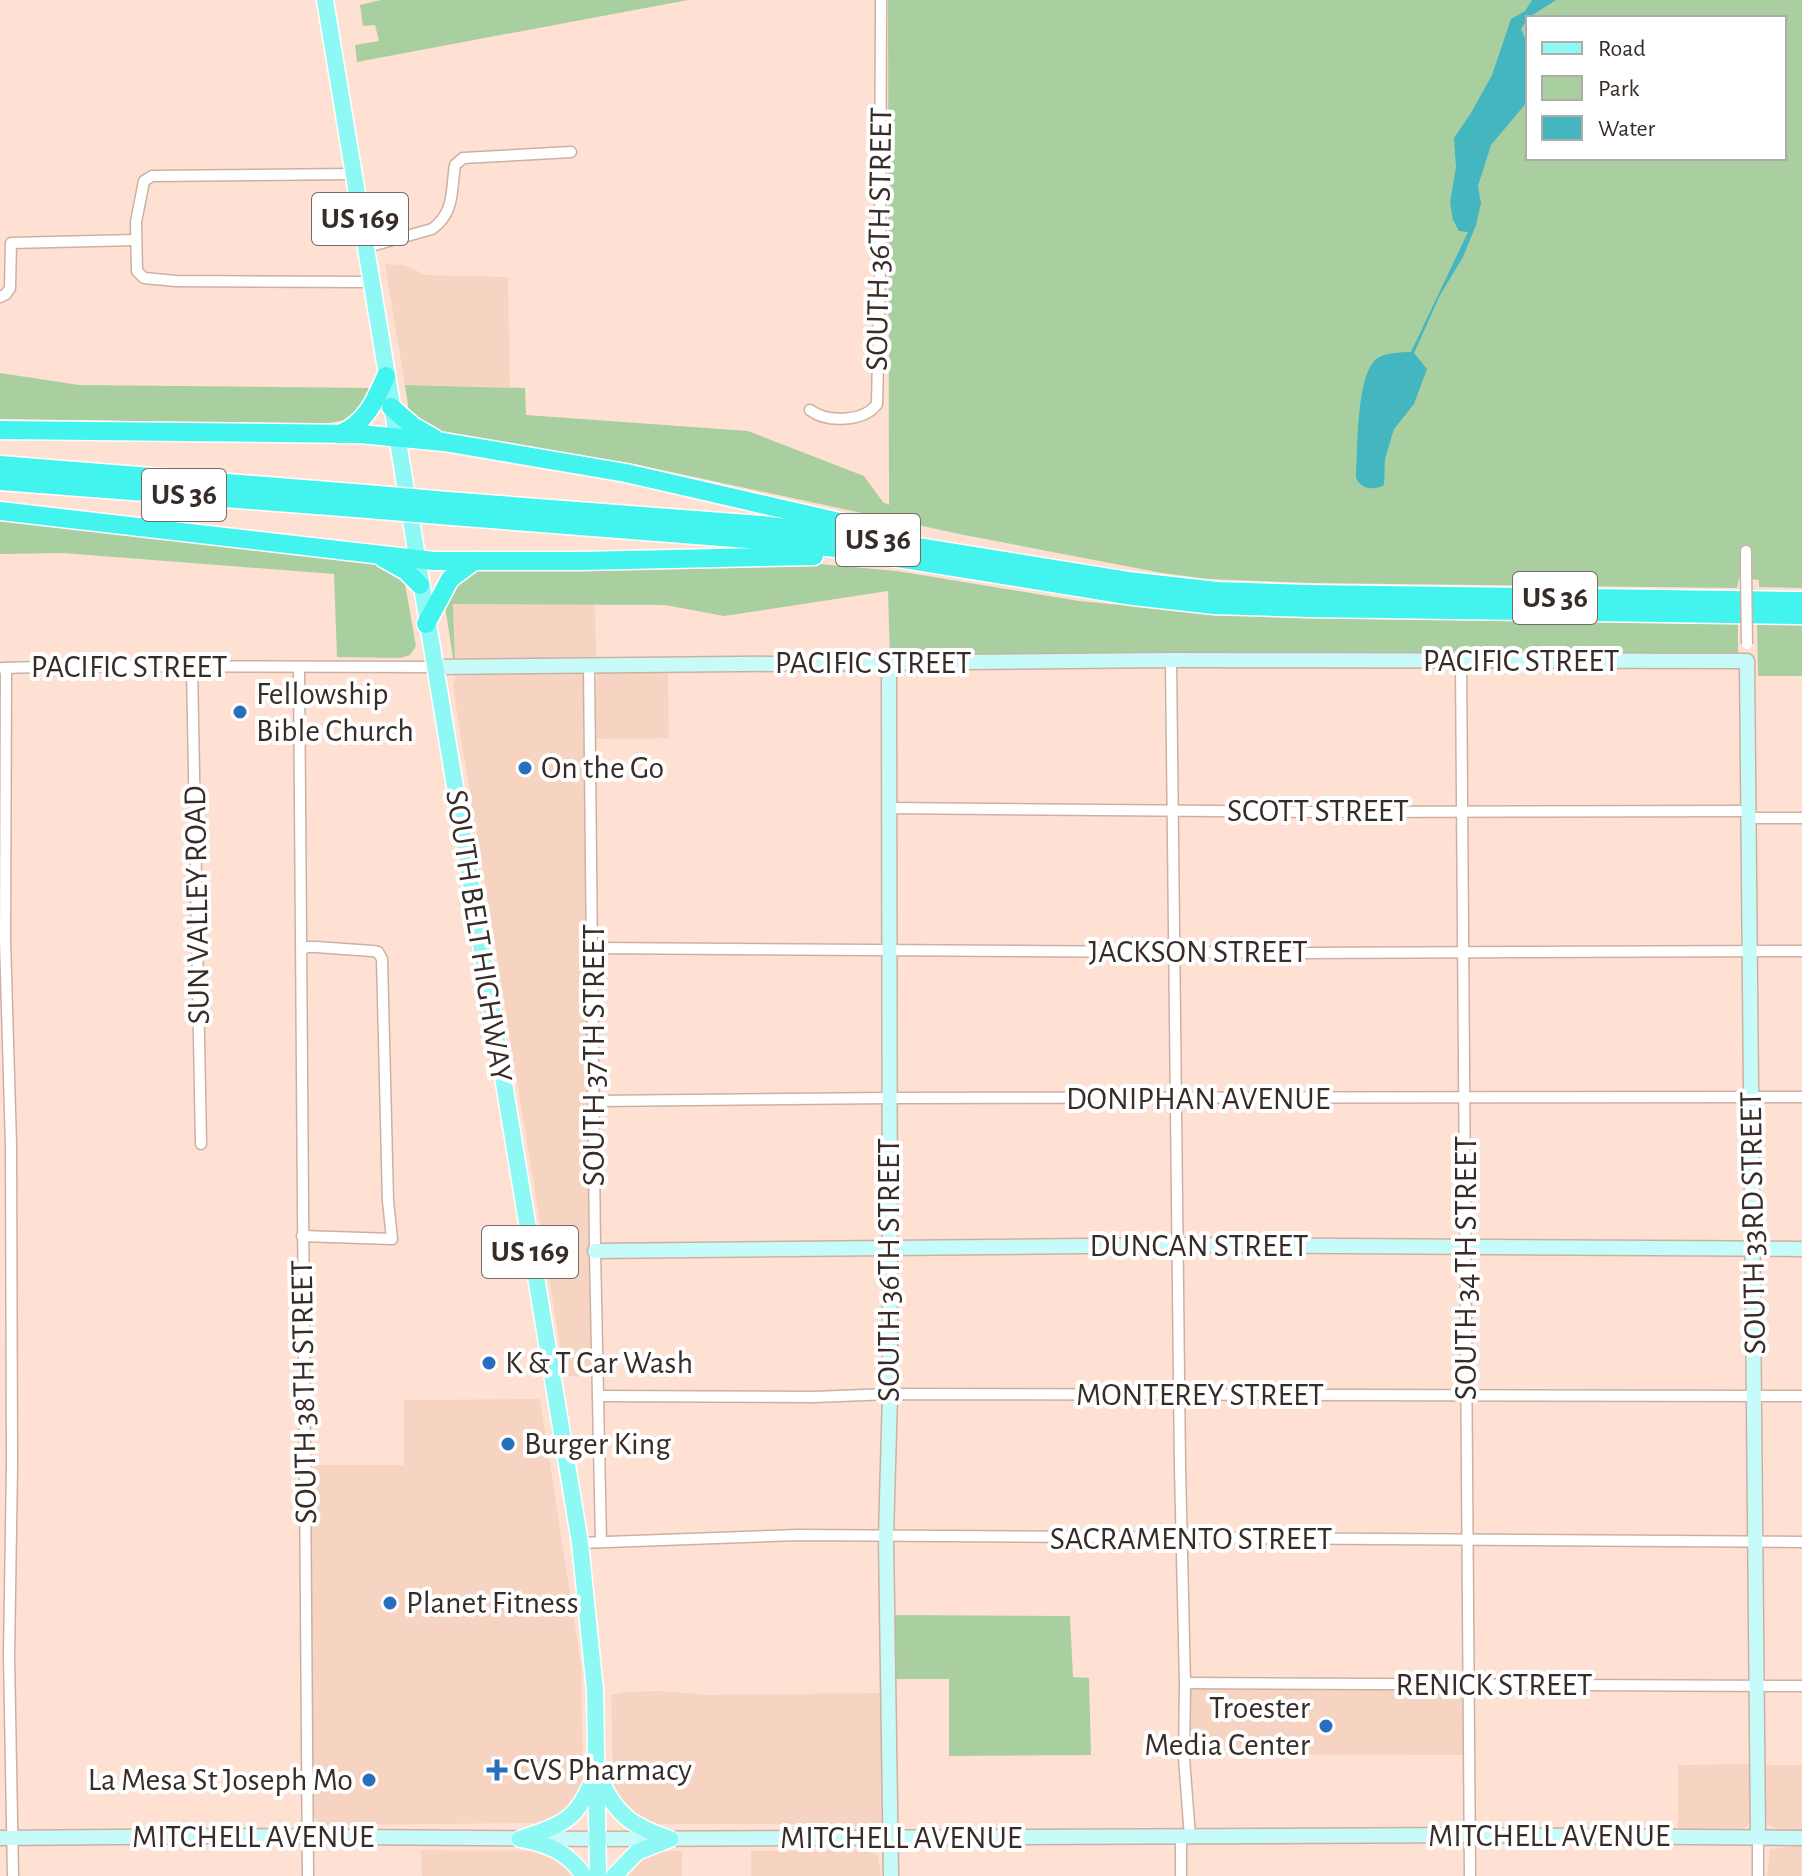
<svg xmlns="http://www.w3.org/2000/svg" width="1802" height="1876" viewBox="0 0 1802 1876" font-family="'Alegreya Sans',sans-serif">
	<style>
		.built { fill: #f7d4c2 }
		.green { fill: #a9cfa1; fill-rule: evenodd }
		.water { fill: #44b6c0 }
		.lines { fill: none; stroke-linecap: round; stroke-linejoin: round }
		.street-casing { stroke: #ccb1a3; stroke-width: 13 }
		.secondary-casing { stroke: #ccb1a3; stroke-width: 17 }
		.primary-casing { stroke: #fff; stroke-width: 19 }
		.highway-casing { stroke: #fff; stroke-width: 21 }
		.street { stroke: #fff; stroke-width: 10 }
		.secondary { stroke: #c7fbfa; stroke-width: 14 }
		.primary { stroke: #8ef8f5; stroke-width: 16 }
		.highway { stroke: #43f3ee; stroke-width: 18 }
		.street-bridge-casing { stroke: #ccb1a3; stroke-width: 13; stroke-linecap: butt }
		.highway-bridge-casing { stroke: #fff; stroke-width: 21; stroke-linecap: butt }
		.street-bridge { stroke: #fff; stroke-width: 10 }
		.highway-bridge { stroke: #43f3ee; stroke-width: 18 }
		.poi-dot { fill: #276ebe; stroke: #fff; stroke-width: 3 }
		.labels { text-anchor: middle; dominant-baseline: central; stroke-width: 8; stroke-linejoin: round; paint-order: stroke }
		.shield { fill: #fff; stroke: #736b68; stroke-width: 2 }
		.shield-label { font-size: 30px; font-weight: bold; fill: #372c27 }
		.street-label { font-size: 32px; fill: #372c27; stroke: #fff }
		.poi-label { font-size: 32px; fill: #372c27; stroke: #fff; text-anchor: start }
	</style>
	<rect width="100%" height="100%" fill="#fee1d3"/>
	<g class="built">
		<path d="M 385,264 L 404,265 L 426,275 L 508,277 L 510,387 L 405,385 Z"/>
		<path d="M 453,604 L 595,604 L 596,659 L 455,660 Z"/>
		<path d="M 668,670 L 669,738 L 595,739 L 597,673 L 602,671 Z"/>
		<path d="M 578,671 L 582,673 L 583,678 L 591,1376 L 565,1376 L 453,688 L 456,674 Z"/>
		<path d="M 540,1399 L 581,1664 L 583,1779 L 578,1801 L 551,1821 L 540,1823 L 321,1825 L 314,1817 L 313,1805 L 311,1465 L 404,1465 L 404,1400 Z"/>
		<path d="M 1197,1689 L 1459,1690 L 1464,1698 L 1464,1755 L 1188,1754 L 1189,1692 Z"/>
		<path d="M 659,1691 L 707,1695 L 883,1693 L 882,1823 L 874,1827 L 799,1824 L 653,1824 L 631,1816 L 616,1797 L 613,1783 L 611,1695 L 623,1692 Z"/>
		<path d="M 1751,1764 L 1750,1821 L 1747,1827 L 1740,1830 L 1678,1831 L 1678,1765 Z"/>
		<path d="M 1766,1765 L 1802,1765 L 1802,1831 L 1783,1831 L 1768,1825 L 1766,1820 Z"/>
		<path d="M 1802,1845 L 1802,1876 L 1767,1876 L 1770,1849 Z"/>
		<path d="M 421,1850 L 539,1851 L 554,1854 L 579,1876 L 422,1876 Z"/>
		<path d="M 867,1850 L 878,1855 L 881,1876 L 751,1876 L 751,1851 Z"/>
		<path d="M 661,1851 L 682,1851 L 682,1876 L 618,1876 L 632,1861 Z"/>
	</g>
	<g class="green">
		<path d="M 381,0 L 688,0 L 357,62 L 355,45 L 379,41 L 375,25 L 363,26 L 360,5 Z"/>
		<path d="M 888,0 L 1802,0 L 1802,588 L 1759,587 L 1759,580 L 1739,578 L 1737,588 L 1310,583 L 1208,579 L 1162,573 L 964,535 L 634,464 L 426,431 L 409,412 L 405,385 L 525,388 L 526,415 L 748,431 L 864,476 L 883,502 L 889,505 ZM 1528,18 L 1784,18 L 1784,158 L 1528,158 Z"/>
		<path d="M 0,373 L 79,385 L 370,388 L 367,401 L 355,418 L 324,424 L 0,419 Z"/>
		<path d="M 0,518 L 380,563 L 404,578 L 416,646 L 410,655 L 400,658 L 337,657 L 334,574 L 63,553 L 0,554 Z"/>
		<path d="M 808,563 L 897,571 L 1079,601 L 1219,615 L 1738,622 L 1738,653 L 1733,656 L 890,657 L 888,591 L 724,616 L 665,605 L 453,604 L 455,660 L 453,658 L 445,606 L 457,577 L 476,568 Z"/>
		<path d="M 1757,624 L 1802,625 L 1802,676 L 1758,676 Z"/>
		<path d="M 891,1615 L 1070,1616 L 1073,1677 L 1089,1678 L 1091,1755 L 949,1756 L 949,1679 L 892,1679 Z"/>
	</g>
	<path class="water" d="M 1532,0 L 1556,0 L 1528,18 L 1521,29 L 1528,44 L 1527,102 L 1491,145 L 1478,186 L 1481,203 L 1476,225 L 1463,257 L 1440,295 L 1414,353 L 1427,369 L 1414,404 L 1394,429 L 1385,459 L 1384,485 C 1374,491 1361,489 1356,478 C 1358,451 1356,379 1375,360 C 1382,353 1401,352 1411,352 L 1468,232 L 1459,231 L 1453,220 L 1450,203 L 1456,167 L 1454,138 L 1471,113 L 1492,75 L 1511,19 L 1525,11 Z"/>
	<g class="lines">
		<defs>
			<g id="street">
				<path d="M 353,174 L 152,176 L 144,181 L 136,222 L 137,271 L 144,278 L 176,281 L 370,282"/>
				<path d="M 364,248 L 432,229 C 455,213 451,190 455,165 L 463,158 L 571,152"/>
				<path d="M 0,297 L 6,294 L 10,288 L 11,243 L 135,240"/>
				<path d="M 810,410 C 827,423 864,422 877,404 L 880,268 L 881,0"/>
				<path d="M 1746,551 L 1746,570"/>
				<path d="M 1171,660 L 1180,1468 L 1185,1683 L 1184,1758 L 1190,1837"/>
				<path d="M 1461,661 L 1470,1876"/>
				<path d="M 589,665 L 595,1251 L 601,1542"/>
				<path d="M 192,667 L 201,1144"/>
				<path d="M 299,667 L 308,1876"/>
				<path d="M 2,668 L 79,666 L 434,667"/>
				<path d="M 6,668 L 5,939 L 11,1146 L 12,1465 L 9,1656 L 13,1876"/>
				<path d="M 888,808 L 1320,812 L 1747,811"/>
				<path d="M 1748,818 L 1802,818"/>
				<path d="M 594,948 L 1302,953 L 1802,951"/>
				<path d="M 302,950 L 307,947 L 316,947 L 372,951 L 378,952 L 382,959 L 388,1201 L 392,1239 L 302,1236"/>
				<path d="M 595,1101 L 889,1098 L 1802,1097"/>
				<path d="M 598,1396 L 814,1397 L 890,1394 L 1802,1396"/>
				<path d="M 580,1543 L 798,1535 L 1802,1542"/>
				<path d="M 1185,1683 L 1802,1686"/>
				<path d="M 1758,1837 L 1758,1876"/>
				<path d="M 1181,1876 L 1181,1837"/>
			</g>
			<g id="secondary">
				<path d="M 889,664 L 890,1394 L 886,1537 L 891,1876"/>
				<path d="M 434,667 L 1171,660 L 1747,661 L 1758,1837"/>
				<path d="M 595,1251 L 1179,1245 L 1802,1249"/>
				<path d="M 0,1838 L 233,1836 L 598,1839 L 1470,1835 L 1802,1838"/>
			</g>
			<g id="primary">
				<path d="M 325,0 L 580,1543 L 595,1690 L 598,1876"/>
				<path d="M 601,1781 C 617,1817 635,1827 670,1839"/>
				<path d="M 520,1839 C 562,1824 577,1822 594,1777"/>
				<path d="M 522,1839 C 549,1845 568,1852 584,1876"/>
				<path d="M 614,1876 L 637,1852 L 670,1839"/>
			</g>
			<g id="highway">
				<path d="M 391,407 L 413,426 L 434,438"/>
				<path d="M 0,430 L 360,434 L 444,442 L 626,473 L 857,526"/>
				<path d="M 340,434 C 366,423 375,401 386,376"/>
				<path d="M 0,465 L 366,494"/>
				<path d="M 0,481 L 368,509"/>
				<path d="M 447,501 L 761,525 L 837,534 L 1128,581 L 1217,591 L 1307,594 L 1802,601"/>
				<path d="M 0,511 L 434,561 L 580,561 L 814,556"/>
				<path d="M 452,516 L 760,540 L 835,548 L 1133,596 L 1214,605 L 1309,608 L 1802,615"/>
				<path d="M 383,558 L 406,571 L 420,585"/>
				<path d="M 426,624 L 450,579 L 474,561"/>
			</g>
		</defs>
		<use href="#street" class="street-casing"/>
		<use href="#secondary" class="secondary-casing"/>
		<use href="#primary" class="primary-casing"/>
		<use href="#highway" class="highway-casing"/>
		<use href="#street" class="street"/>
		<use href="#secondary" class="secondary"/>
		<use href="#primary" class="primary"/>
		<use href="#highway" class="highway"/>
		<defs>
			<path id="street-bridge" d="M 1746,570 L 1747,644"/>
			<g id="highway-bridge">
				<path d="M 366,494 L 447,501"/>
				<path d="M 368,509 L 452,516"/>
			</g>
		</defs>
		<use href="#street-bridge" class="street-bridge-casing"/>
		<use href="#highway-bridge" class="highway-bridge-casing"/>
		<use href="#street-bridge" class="street-bridge"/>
		<use href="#highway-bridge" class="highway-bridge"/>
	</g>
	<g class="poi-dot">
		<circle cx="240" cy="712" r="8"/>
		<circle cx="525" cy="768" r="8"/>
		<circle cx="489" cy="1363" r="8"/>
		<circle cx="508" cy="1444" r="8"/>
		<circle cx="390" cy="1603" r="8"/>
		<circle cx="1326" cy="1726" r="8"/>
		<path d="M493 1758h8v8h8v8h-8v8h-8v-8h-8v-8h8z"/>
		<circle cx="369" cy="1780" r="8"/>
	</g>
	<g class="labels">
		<g class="shield">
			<rect x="312" y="193" width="96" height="52" rx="6"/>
			<rect x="142" y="469" width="84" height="52" rx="6"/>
			<rect x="836" y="514" width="84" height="52" rx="6"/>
			<rect x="1513" y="572" width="84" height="52" rx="6"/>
			<rect x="482" y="1226" width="96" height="52" rx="6"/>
		</g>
		<g class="shield-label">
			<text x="360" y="219">US 169</text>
			<text x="184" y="495">US 36</text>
			<text x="878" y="540">US 36</text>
			<text x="1555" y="598">US 36</text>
			<text x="530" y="1252">US 169</text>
		</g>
		<g class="street-label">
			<text transform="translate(879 239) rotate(-89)">SOUTH 36TH STREET</text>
			<text x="1521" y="661">PACIFIC STREET</text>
			<text x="873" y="663">PACIFIC STREET</text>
			<text x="129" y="667">PACIFIC STREET</text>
			<text x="1318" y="811">SCOTT STREET</text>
			<text transform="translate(197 905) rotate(-91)">SUN VALLEY ROAD</text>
			<text transform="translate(479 936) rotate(81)">SOUTH BELT HIGHWAY</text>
			<text x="1198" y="952">JACKSON STREET</text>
			<text transform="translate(594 1055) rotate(-90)">SOUTH 37TH STREET</text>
			<text x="1198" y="1099">DONIPHAN AVENUE</text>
			<text transform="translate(1753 1223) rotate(-91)">SOUTH 33RD STREET</text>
			<text x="1199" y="1246">DUNCAN STREET</text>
			<text transform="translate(1466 1268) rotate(-90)">SOUTH 34TH STREET</text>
			<text transform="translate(889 1270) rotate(-90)">SOUTH 36TH STREET</text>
			<text transform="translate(304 1392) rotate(-91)">SOUTH 38TH STREET</text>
			<text x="1200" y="1395">MONTEREY STREET</text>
			<text x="1191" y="1539">SACRAMENTO STREET</text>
			<text x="1494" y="1685">RENICK STREET</text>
			<text x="1549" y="1836">MITCHELL AVENUE</text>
			<text x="253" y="1837">MITCHELL AVENUE</text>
			<text x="901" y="1838">MITCHELL AVENUE</text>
		</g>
		<g class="poi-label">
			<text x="256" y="694">Fellowship<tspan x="256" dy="37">Bible Church</tspan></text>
			<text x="541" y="768">On the Go</text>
			<text x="505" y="1363">K &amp; T Car Wash</text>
			<text x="524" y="1444">Burger King</text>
			<text x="406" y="1603">Planet Fitness</text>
			<text x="1310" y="1708" text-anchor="end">Troester<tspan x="1310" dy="37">Media Center</tspan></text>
			<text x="513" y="1770">CVS Pharmacy</text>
			<text x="353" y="1780" text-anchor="end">La Mesa St Joseph Mo</text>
		</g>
	</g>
	<rect x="1526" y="16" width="260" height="144" fill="#ffffff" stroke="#afaba9" stroke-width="2"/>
	<rect x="1542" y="42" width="40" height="12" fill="#8ef8f5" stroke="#afaba9" stroke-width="2"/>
	<text x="1598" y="56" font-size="24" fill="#372c27">Road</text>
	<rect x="1542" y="76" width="40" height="24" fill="#a9cfa1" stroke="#afaba9" stroke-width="2"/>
	<text x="1598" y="96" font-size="24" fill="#372c27">Park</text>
	<rect x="1542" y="116" width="40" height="24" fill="#44b6c0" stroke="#afaba9" stroke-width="2"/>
	<text x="1598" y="136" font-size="24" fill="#372c27">Water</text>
</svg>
